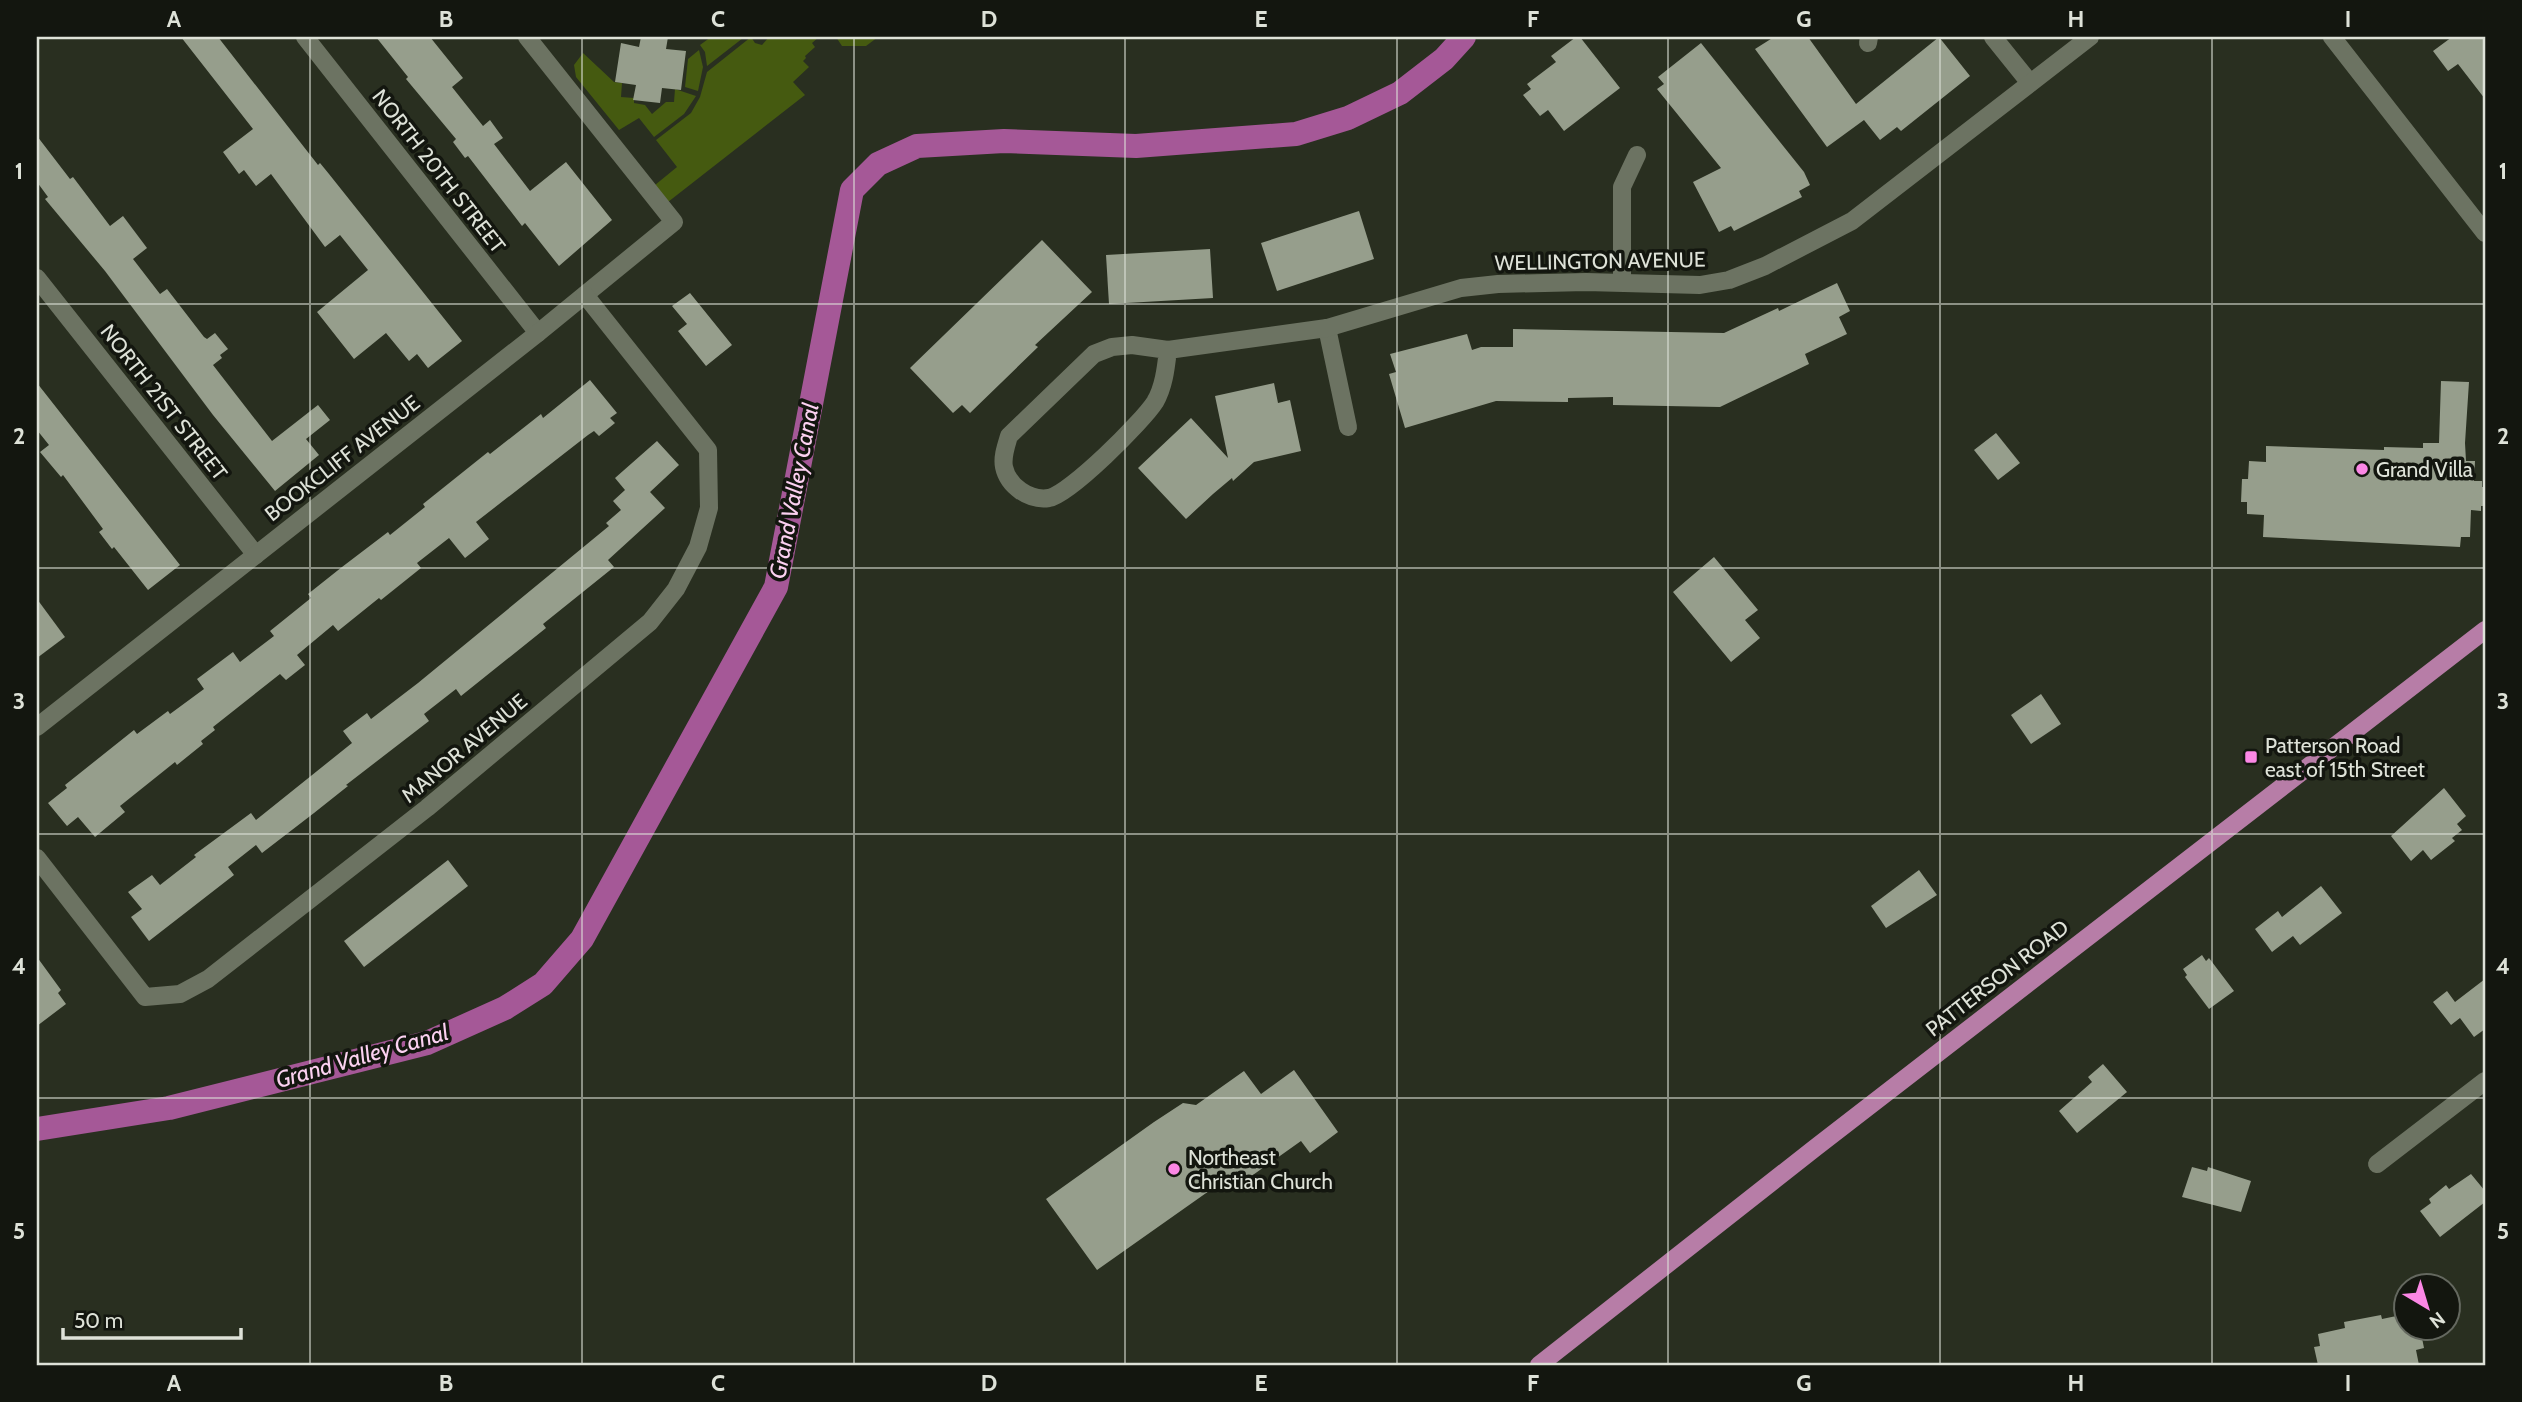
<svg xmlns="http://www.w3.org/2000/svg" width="2522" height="1402" viewBox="0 0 2522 1402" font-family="Cabin,sans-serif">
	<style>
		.green { fill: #455a10 }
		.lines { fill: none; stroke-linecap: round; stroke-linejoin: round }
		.canal { stroke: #a55897; stroke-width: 24 }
		.building { fill: #969e8c }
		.street { stroke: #6c7362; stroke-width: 18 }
		.secondary { stroke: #6c7362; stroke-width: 18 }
		.primary { stroke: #b77da7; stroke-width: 18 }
		.grid { fill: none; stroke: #dee2d8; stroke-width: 2; stroke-opacity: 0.55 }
		.poi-dot { fill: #fb87e5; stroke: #13160f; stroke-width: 2.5 }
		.labels { text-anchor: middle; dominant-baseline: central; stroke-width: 7; stroke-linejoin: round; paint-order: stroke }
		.street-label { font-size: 21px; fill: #dee2d8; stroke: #13160f }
		.poi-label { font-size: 21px; fill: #dee2d8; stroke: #13160f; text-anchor: start }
		.water-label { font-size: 23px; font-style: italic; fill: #fcd1f1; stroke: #13160f }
		.neatline { fill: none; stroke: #dee2d8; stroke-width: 2.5 }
		.grid-label { font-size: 23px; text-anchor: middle; font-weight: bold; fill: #dee2d8 }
	</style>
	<rect width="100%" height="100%" fill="#292f20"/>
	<g class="green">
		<path d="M 711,37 L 743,38 L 707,66 L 705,52 L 700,45 Z"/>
		<path d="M 751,37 L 755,43 L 762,45 L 769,37 L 819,37 L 812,43 L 815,47 L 805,56 L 806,58 L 803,61 L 809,67 L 793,82 L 805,95 L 668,202 L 655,185 L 677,167 L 656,140 L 691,113 L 700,97 L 707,72 Z"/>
		<path d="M 836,37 L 878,37 L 866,46 L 842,46 Z"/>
		<path d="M 699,50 L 703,67 L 698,91 L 685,87 L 688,59 Z"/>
		<path d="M 583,53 L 614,82 L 622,83 L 621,97 L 634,98 L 634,103 L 645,105 L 652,114 L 666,102 L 674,102 L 675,89 L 696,96 L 684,114 L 654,137 L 639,118 L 619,130 L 576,77 L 574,65 Z"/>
	</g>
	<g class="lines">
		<path class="canal" d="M 37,1129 L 169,1108 L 427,1043 L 505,1008 L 543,984 L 582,939 L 776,587 L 852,190 L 878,164 L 917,146 L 1004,141 L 1136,146 L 1296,134 L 1348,118 L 1400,93 L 1444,59 L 1464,37"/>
	</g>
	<g class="building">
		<path d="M 181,37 L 218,37 L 318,165 L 320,163 L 329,174 L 462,341 L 428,368 L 417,354 L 409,361 L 386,333 L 354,359 L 317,312 L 368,270 L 340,235 L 325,247 L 271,174 L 256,186 L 244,170 L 239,174 L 223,152 L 253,129 Z"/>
		<path d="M 376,37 L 430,37 L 463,78 L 452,87 L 483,126 L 490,120 L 503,138 L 494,144 L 530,191 L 566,162 L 612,220 L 559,266 L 525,223 L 522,226 L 468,156 L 465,158 L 453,142 L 456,139 L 406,79 L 408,77 Z"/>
		<path d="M 641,37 L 668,37 L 666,49 L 686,51 L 681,90 L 662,88 L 660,103 L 633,100 L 636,85 L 615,82 L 621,43 L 639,47 Z"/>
		<path d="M 1576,37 L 1580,37 L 1620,88 L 1564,131 L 1548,110 L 1540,116 L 1523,95 L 1531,89 L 1527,84 L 1556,62 L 1551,56 Z"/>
		<path d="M 1774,37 L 1808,37 L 1856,104 L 1939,37 L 1970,76 L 1901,131 L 1897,127 L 1880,140 L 1864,120 L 1827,147 L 1755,49 Z"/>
		<path d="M 2452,37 L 2485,37 L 2485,99 L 2458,64 L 2448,71 L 2433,51 Z"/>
		<path d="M 1701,43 L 1804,172 L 1810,185 L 1799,191 L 1802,197 L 1734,231 L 1731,226 L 1719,232 L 1693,182 L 1721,168 L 1657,89 L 1664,84 L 1658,77 Z"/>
		<path d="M 37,136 L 70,179 L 73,177 L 110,226 L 123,216 L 147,248 L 133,259 L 160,294 L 167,289 L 204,337 L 207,339 L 215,333 L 228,349 L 220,355 L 222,358 L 213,365 L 272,441 L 318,405 L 330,420 L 306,439 L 319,455 L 275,491 L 213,415 L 105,271 L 45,199 L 48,197 L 37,182 Z"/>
		<path d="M 1359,211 L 1374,259 L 1277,291 L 1261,243 Z"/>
		<path d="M 1042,240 L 1092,292 L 1035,345 L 1038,347 L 970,413 L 962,405 L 953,413 L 910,368 Z"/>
		<path d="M 1210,249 L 1213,298 L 1109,304 L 1106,255 Z"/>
		<path d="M 1837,283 L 1850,311 L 1839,317 L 1847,334 L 1805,354 L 1809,364 L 1720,407 L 1613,405 L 1613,397 L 1568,398 L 1568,402 L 1496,401 L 1405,428 L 1389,374 L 1396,372 L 1390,354 L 1467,334 L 1472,350 L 1481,347 L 1513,347 L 1513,329 L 1724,333 L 1778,308 L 1779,311 Z"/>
		<path d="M 690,293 L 732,345 L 706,366 L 678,331 L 687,324 L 672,306 Z"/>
		<path d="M 590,380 L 617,413 L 610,418 L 615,423 L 599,436 L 594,431 L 588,435 L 476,522 L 489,539 L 465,558 L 449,538 L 417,563 L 421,568 L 381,600 L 379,598 L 338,631 L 333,625 L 297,655 L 305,665 L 286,680 L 280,674 L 213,727 L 215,730 L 201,741 L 203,744 L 177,765 L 175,762 L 120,806 L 125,812 L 95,837 L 78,817 L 67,826 L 48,803 L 67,788 L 65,785 L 134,730 L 137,734 L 168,711 L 170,714 L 204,689 L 197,679 L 233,652 L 240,662 L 274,636 L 270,631 L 311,598 L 308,594 L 342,567 L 388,532 L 390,535 L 425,507 L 423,504 L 488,452 L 490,454 L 541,414 L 543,418 Z"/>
		<path d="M 2441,381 L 2469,382 L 2465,443 L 2466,461 L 2475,461 L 2474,481 L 2482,481 L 2482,487 L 2485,487 L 2485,506 L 2481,506 L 2481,511 L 2471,510 L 2470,537 L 2461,537 L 2460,547 L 2263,537 L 2264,515 L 2247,514 L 2247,502 L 2241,502 L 2242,479 L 2248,479 L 2249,461 L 2266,462 L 2266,446 L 2384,450 L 2384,447 L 2423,448 L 2423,443 L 2439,443 Z"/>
		<path d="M 37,383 L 180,565 L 148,590 L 114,547 L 112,549 L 99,532 L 103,529 L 63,475 L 61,477 L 40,452 L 49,445 L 37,430 Z"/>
		<path d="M 1274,383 L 1278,403 L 1290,400 L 1301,451 L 1254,462 L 1233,481 L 1232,478 L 1213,494 L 1186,519 L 1138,468 L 1191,418 L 1228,458 L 1215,396 Z"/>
		<path d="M 1996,433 L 2020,463 L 1998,480 L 1974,450 Z"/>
		<path d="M 657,441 L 679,465 L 650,492 L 665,508 L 608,560 L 614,567 L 543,624 L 546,628 L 461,696 L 456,689 L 424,714 L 429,721 L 346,785 L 348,786 L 314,813 L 262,853 L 256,845 L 228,867 L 234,875 L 149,941 L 131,917 L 142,909 L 128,892 L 152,875 L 160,885 L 196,857 L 194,855 L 251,813 L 256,820 L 352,743 L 343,731 L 367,713 L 371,719 L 418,683 L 609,526 L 606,523 L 621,510 L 613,501 L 625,490 L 615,478 Z"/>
		<path d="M 1714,557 L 1758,610 L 1745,620 L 1760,638 L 1731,662 L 1673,592 Z"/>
		<path d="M 37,599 L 65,637 L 37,658 Z"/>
		<path d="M 2041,694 L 2061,724 L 2031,744 L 2011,715 Z"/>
		<path d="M 2444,788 L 2466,816 L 2457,824 L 2462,830 L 2452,838 L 2455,841 L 2431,860 L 2423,850 L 2411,861 L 2391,836 Z"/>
		<path d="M 448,860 L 468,886 L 364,967 L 344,941 Z"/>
		<path d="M 1919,870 L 1937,895 L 1886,928 L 1871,906 Z"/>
		<path d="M 2321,886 L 2342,913 L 2300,945 L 2293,936 L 2272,952 L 2255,929 L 2278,911 L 2282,917 Z"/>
		<path d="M 2202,955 L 2206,961 L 2209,958 L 2234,991 L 2209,1009 L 2185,977 L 2187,975 L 2183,969 Z"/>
		<path d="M 37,957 L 61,990 L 58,993 L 66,1004 L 37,1026 Z"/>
		<path d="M 2485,979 L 2485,1029 L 2474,1037 L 2460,1018 L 2451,1025 L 2433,1002 L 2447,991 L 2455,1002 Z"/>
		<path d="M 2103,1064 L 2127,1092 L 2077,1133 L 2059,1111 L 2092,1082 L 2088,1077 Z"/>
		<path d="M 1294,1070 L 1338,1132 L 1310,1153 L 1301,1141 L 1233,1189 L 1226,1179 L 1097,1270 L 1046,1199 L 1154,1122 L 1183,1103 L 1196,1105 L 1244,1071 L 1261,1094 Z"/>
		<path d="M 2192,1167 L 2207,1171 L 2208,1167 L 2251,1181 L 2241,1212 L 2182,1197 Z"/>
		<path d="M 2471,1174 L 2485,1191 L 2485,1202 L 2440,1237 L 2420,1211 L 2431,1203 L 2429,1199 L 2446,1185 L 2449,1189 Z"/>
		<path d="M 2406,1314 L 2406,1328 L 2420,1328 L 2424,1348 L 2416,1350 L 2419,1365 L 2318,1365 L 2314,1347 L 2320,1346 L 2318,1334 L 2345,1328 L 2344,1322 L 2381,1315 L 2382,1319 Z"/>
	</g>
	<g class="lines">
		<g class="street">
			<path d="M 305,37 L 538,333"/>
			<path d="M 1993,37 L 2030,83"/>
			<path d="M 1868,43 L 1869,37"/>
			<path d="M 37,278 L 256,555"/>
			<path d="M 1622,282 L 1622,187 L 1637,155"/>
			<path d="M 1327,328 L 1348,427"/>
			<path d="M 1168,350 C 1166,367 1164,387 1155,402 C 1143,421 1070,494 1049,498 C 1029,501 1008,486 1004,467 C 1002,457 1006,446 1009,436 L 1094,354 L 1112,347 L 1132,345 L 1168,350 L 1327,328 L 1461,288 L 1498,284 L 1586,282 L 1700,285 L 1729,280 L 1765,266 L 1852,221 L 2090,37"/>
			<path d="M 37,727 L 538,333 L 674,222 L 527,37"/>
			<path d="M 37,858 L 145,997 L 180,994 L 208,979 L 427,808 L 650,622 L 676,589 L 698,547 L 709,508 L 708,450 L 585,295"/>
			<path d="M 2377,1164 L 2485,1081"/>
		</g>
		<path class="secondary" d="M 2332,37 L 2485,233"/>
		<path class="primary" d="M 1539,1365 L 1815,1148 L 2485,630"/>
	</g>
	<path class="grid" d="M 310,37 L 310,1365M 582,37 L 582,1365M 854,37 L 854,1365M 1125,37 L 1125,1365M 1397,37 L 1397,1365M 1668,37 L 1668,1365M 1940,37 L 1940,1365M 2212,37 L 2212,1365M 37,304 L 2485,304M 37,568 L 2485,568M 37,834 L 2485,834M 37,1098 L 2485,1098"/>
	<g class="poi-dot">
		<circle cx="2362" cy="469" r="7"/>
		<rect x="2244" y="750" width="14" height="14" rx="3.5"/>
		<circle cx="1174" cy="1169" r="7"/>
	</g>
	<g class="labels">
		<g class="street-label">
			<text transform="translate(439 171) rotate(52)">NORTH 20TH STREET</text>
			<text transform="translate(1600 261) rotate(-1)">WELLINGTON AVENUE</text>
			<text transform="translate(164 402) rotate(52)">NORTH 21ST STREET</text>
			<text transform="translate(342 458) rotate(-38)">BOOKCLIFF AVENUE</text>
			<text transform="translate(464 748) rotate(-40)">MANOR AVENUE</text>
			<text transform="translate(1997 978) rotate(-38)">PATTERSON ROAD</text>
		</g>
		<g class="poi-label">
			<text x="2376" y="469">Grand Villa</text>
			<text x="2265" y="745">Patterson Road<tspan x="2265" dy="24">east of 15th Street</tspan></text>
			<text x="1188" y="1157">Northeast<tspan x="1188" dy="24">Christian Church</tspan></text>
		</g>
		<g class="water-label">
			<text transform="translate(794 491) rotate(-79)">Grand Valley Canal</text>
			<text transform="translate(362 1056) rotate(-16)">Grand Valley Canal</text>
		</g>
	</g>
	<rect width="2522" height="1402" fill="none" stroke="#13160f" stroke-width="77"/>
	<g transform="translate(2427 1307) rotate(142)"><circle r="33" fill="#13160f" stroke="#64685f" stroke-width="2"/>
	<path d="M0-5L12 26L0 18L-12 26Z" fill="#fb87e5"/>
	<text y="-10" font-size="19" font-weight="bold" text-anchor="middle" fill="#dee2d8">N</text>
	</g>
	<path d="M63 1328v10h178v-10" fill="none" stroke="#dee2d8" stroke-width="3.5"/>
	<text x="74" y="1328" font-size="21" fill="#dee2d8" stroke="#13160f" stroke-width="5" paint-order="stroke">50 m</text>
	<rect x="38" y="38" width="2446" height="1326" class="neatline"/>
	<g class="grid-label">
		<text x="174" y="27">A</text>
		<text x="446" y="27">B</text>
		<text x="718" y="27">C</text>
		<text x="989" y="27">D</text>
		<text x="1261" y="27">E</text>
		<text x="1533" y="27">F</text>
		<text x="1804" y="27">G</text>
		<text x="2076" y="27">H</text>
		<text x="2348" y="27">I</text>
		<text x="19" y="179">1</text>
		<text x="2503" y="179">1</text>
		<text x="19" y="444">2</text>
		<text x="2503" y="444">2</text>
		<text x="19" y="709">3</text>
		<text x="2503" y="709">3</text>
		<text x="19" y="974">4</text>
		<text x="2503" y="974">4</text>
		<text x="19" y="1239">5</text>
		<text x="2503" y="1239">5</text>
		<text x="174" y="1391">A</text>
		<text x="446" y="1391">B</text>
		<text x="718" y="1391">C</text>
		<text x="989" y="1391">D</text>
		<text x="1261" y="1391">E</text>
		<text x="1533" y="1391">F</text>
		<text x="1804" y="1391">G</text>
		<text x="2076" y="1391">H</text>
		<text x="2348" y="1391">I</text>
	</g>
</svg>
